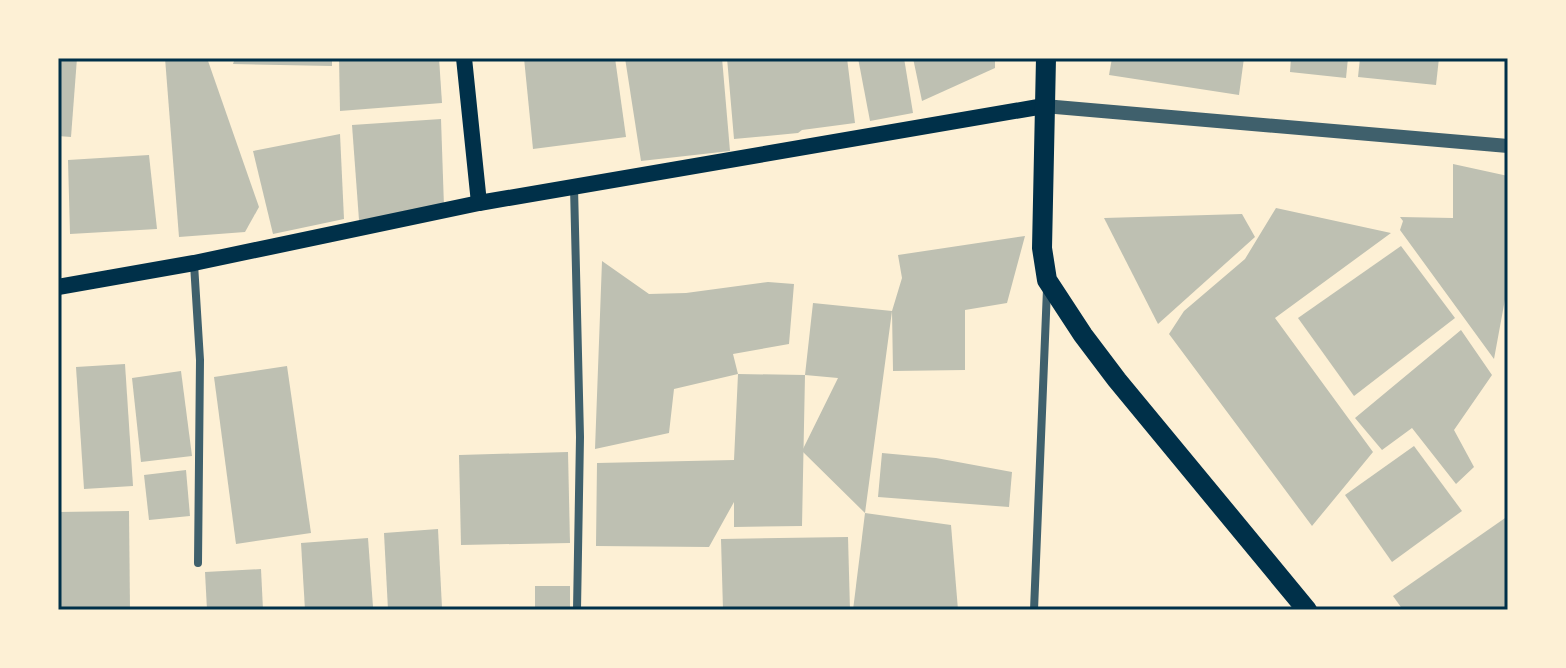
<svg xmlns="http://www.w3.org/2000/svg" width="1566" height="668" viewBox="0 0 1566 668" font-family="Barlow,sans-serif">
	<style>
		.building { fill: #bec0b2 }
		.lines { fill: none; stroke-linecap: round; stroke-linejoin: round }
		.minor { stroke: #3f606c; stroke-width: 8 }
		.tertiary { stroke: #3f606c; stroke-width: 14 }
		.secondary { stroke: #003049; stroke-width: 16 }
		.primary { stroke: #003049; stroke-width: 20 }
		.neatline { fill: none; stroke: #003049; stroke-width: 3 }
	</style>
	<rect width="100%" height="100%" fill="#fdf0d5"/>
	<g class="building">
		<path d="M 58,58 L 77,58 L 71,137 L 58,136 Z"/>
		<path d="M 165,58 L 207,58 L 259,207 L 245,232 L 179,237 Z"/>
		<path d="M 235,58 L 332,58 L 332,66 L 233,64 Z"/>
		<path d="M 339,58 L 439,58 L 442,103 L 340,111 Z"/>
		<path d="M 524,58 L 615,58 L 626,137 L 533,149 Z"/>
		<path d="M 625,58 L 722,58 L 730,151 L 641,161 Z"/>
		<path d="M 727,58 L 847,58 L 855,123 L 802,130 L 798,133 L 734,139 Z"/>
		<path d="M 858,58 L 904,58 L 913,113 L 870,121 Z"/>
		<path d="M 913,58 L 995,58 L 995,68 L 922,101 Z"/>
		<path d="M 1112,58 L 1244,58 L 1239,95 L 1109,75 Z"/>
		<path d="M 1291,58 L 1348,58 L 1346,78 L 1290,72 Z"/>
		<path d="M 1360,58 L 1439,58 L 1436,85 L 1358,77 Z"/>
		<path d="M 441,119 L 444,207 L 359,220 L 352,125 Z"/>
		<path d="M 340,134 L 344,219 L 273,234 L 253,151 Z"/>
		<path d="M 149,155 L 157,229 L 70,234 L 68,160 Z"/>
		<path d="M 1453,164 L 1508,176 L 1508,283 L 1494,359 L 1400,230 L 1403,221 L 1400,217 L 1453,218 Z"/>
		<path d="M 1276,208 L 1391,233 L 1275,318 L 1373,452 L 1312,526 L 1169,334 L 1184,311 L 1245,259 Z"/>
		<path d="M 1242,214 L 1255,237 L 1158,324 L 1104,218 Z"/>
		<path d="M 1025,236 L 1007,303 L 965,310 L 965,370 L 893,371 L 892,311 L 902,278 L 898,255 Z"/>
		<path d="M 1401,246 L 1455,318 L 1354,396 L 1298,318 Z"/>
		<path d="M 602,261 L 649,294 L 686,293 L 768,282 L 794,284 L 789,344 L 733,354 L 738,374 L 674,389 L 669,433 L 595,449 Z"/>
		<path d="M 813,303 L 892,311 L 865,513 L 802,451 L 838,378 L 805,375 Z"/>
		<path d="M 1461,330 L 1492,375 L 1454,430 L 1474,467 L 1456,484 L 1412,428 L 1382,450 L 1355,418 Z"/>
		<path d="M 125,364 L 133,486 L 84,489 L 76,367 Z"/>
		<path d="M 287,366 L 311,533 L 236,544 L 214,377 Z"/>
		<path d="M 181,371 L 192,456 L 141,462 L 132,378 Z"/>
		<path d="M 738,374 L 805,375 L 802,526 L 734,527 L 734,502 L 709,547 L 596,546 L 597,463 L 734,460 Z"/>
		<path d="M 1414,446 L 1462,511 L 1392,562 L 1345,495 Z"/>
		<path d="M 568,452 L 570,543 L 461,545 L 459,455 Z"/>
		<path d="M 882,453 L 936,458 L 1012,472 L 1009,507 L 878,497 Z"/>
		<path d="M 186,470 L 190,516 L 149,520 L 144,475 Z"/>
		<path d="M 129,511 L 130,610 L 58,610 L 58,512 Z"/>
		<path d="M 865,513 L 951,525 L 958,610 L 853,610 Z"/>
		<path d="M 1508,516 L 1508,610 L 1403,610 L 1393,596 Z"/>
		<path d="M 438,529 L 442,608 L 388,610 L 384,533 Z"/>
		<path d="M 848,537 L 850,610 L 723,610 L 721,539 Z"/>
		<path d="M 368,538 L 373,607 L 305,610 L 301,543 Z"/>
		<path d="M 261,569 L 263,610 L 207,610 L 205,572 Z"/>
		<rect x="535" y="586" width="35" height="24"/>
	</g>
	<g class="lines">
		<g class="minor">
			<path d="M 574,187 L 580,437 L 577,610"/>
			<path d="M 194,264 L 200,360 L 198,563"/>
			<path d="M 1034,610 L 1047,289"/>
		</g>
		<path class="tertiary" d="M 1044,106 L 1508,146"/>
		<g class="secondary">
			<path d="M 464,58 L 479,203"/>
			<path d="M 58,287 L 194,263 L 479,203 L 1044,106"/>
		</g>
		<path class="primary" d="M 1046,58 L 1042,248 L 1047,280 L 1083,335 L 1117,380 L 1307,610"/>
	</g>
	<rect width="1566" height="668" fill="none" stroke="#fdf0d5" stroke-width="120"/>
	<rect x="60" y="60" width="1446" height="548" class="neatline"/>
</svg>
